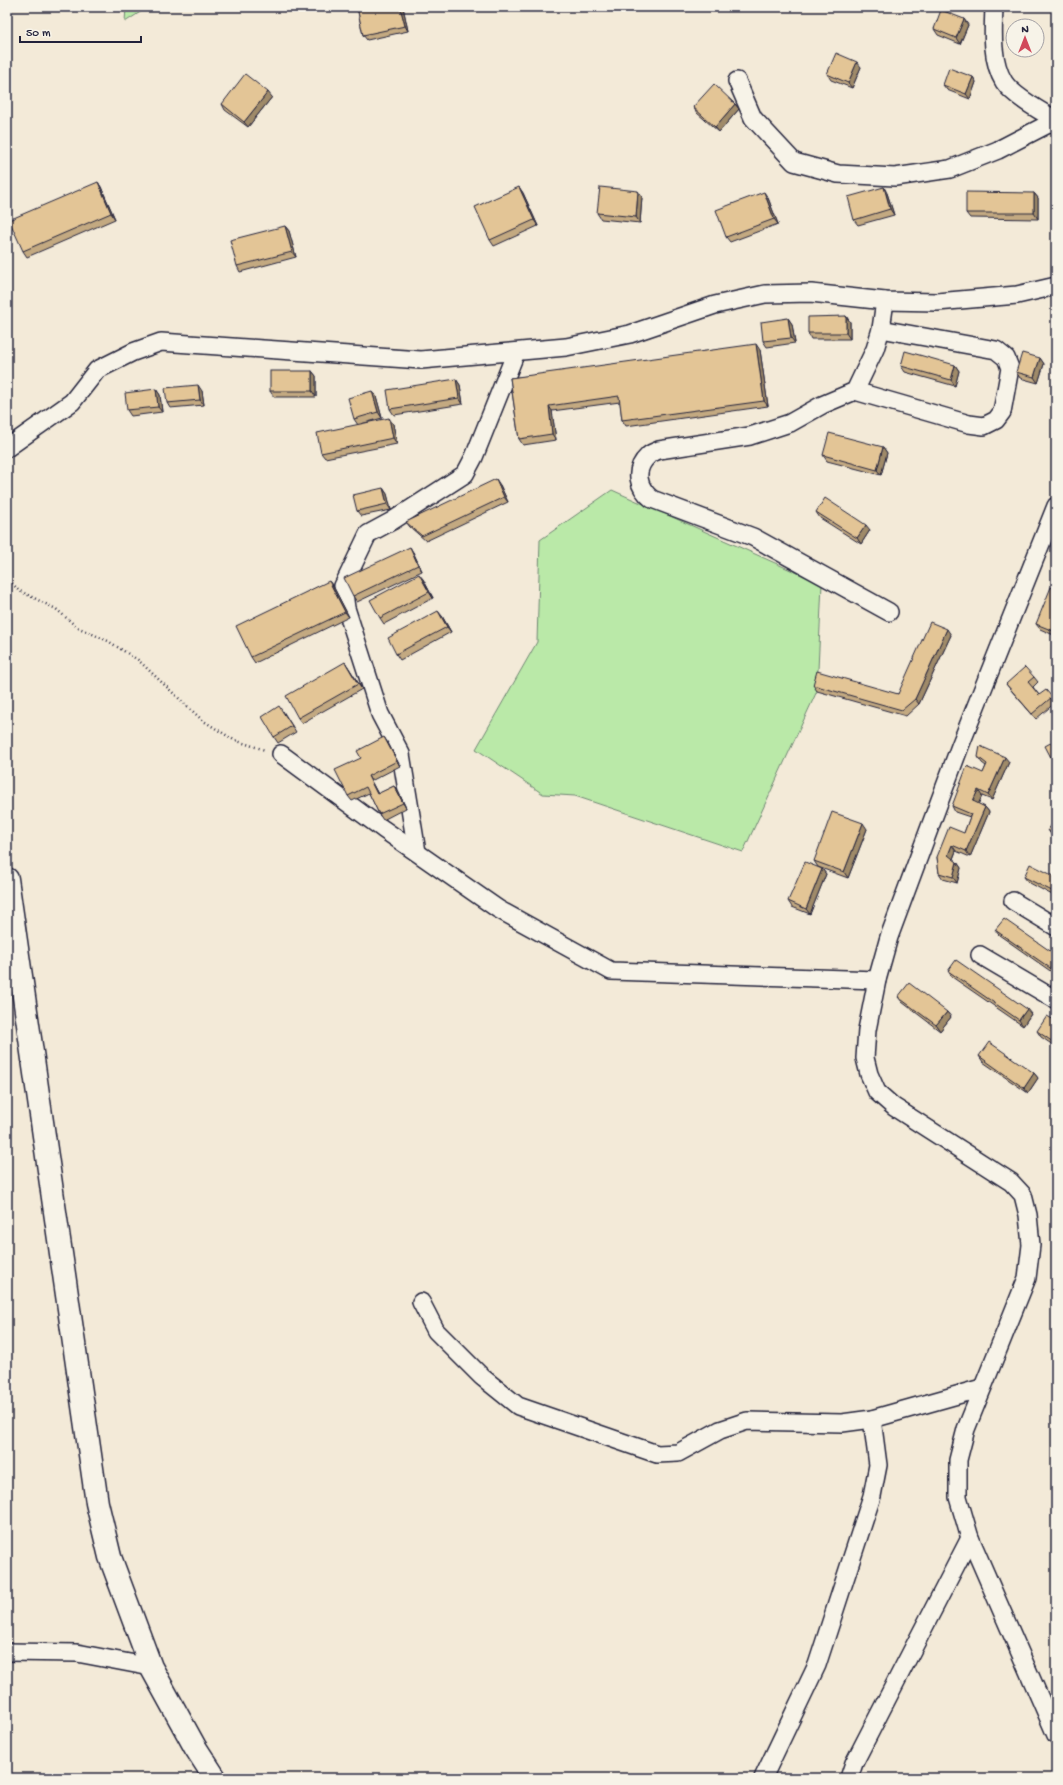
<svg xmlns="http://www.w3.org/2000/svg" width="1063" height="1785" viewBox="0 0 1063 1785" font-family="'Gochi Hand',sans-serif">
	<style>
		.garden { fill: #bae9a8; stroke: #6e8672 }
		.lines { fill: none; stroke-linecap: round; stroke-linejoin: round }
		.minor-casing { stroke: #22223b; stroke-width: 20 }
		.secondary-casing { stroke: #22223b; stroke-width: 25 }
		.path { stroke: #22223b; stroke-width: 2.5; stroke-dasharray: 1 3; stroke-linecap: butt }
		.minor { stroke: #f7f3e8; stroke-width: 17 }
		.secondary { stroke: #f7f3e8; stroke-width: 22 }
		.wall { fill: #c3a981; stroke: #22223b }
		.shaded-wall { fill: #9f8a69; stroke: #22223b }
		.building { fill: #e3c596; stroke: #22223b }
	</style>
	<rect width="100%" height="100%" fill="#f3ead8"/>
	<filter id="ink" filterUnits="userSpaceOnUse"><feTurbulence type="fractalNoise" baseFrequency=".025" numOctaves="2"/><feDisplacementMap in="SourceGraphic" scale="8" xChannelSelector="R" yChannelSelector="G"/><feConvolveMatrix kernelMatrix="1 2 1 2 8 2 1 2 1" color-interpolation-filters="sRGB"/></filter>
	<g filter="url(#ink)">
		<g class="garden">
			<path d="M 126,7 L 148,7 L 125,22 Z"/>
			<path d="M 612,490 L 822,584 L 817,691 L 743,852 L 575,796 L 543,794 L 476,749 L 537,642 L 540,540 Z"/>
		</g>
		<g class="lines">
			<defs>
				<g id="minor">
					<path d="M 994,7 C 993,31 991,61 1004,82 C 1013,96 1042,112 1056,120"/>
					<path d="M 737,81 L 753,118 L 794,162 L 838,174 L 895,177 L 950,169 L 998,150 L 1056,120"/>
					<path d="M 885,301 L 881,329 L 875,349 L 855,391 L 822,405 L 790,423 L 750,436 L 659,450 C 655,452 650,453 648,456 C 633,470 638,488 652,499 L 753,537 L 889,612"/>
					<path d="M 855,391 L 969,424 L 984,426 L 996,420 L 1002,412 L 1010,368 L 1006,358 L 996,350 L 881,329"/>
					<path d="M 7,448 L 72,402 L 97,370 L 133,352 L 161,342 L 421,360 L 566,347 L 630,334 L 715,305 L 765,294 L 811,293 L 885,301 L 937,302 L 1017,295 L 1056,286"/>
					<path d="M 1056,506 L 960,746 L 889,937 L 877,980 L 867,1030 L 865,1058 L 869,1074 L 877,1092 L 894,1107 L 1011,1182 L 1023,1195 L 1028,1215 L 1031,1245 L 1027,1278 L 966,1429 L 958,1460 L 958,1497 L 970,1538 L 1056,1735"/>
					<path d="M 281,754 L 383,829 L 498,909 L 611,971 L 877,980"/>
					<path d="M 417,852 L 401,754 L 380,714 L 346,608 L 343,586 L 368,534 L 392,521 L 465,474 L 474,457 L 516,352"/>
					<path d="M 1013,901 L 1056,927"/>
					<path d="M 980,955 L 1056,1000"/>
					<path d="M 421,1302 L 436,1331 L 482,1377 L 518,1406 L 657,1454 L 678,1453 L 720,1430 L 747,1421 L 842,1423 L 872,1419 L 982,1388"/>
					<path d="M 7,1652 L 77,1653 L 151,1667"/>
					<path d="M 763,1778 L 817,1665 L 872,1496 L 878,1465 L 872,1419"/>
					<path d="M 849,1778 L 854,1763 L 970,1538"/>
				</g>
				<path id="secondary" d="M 7,879 L 97,1503 L 110,1557 L 151,1667 L 195,1747 L 215,1778"/>
			</defs>
			<use href="#minor" class="minor-casing"/>
			<use href="#secondary" class="secondary-casing"/>
			<path class="path" d="M 7,577 L 18,590 L 56,609 L 77,627 L 108,641 L 138,660 L 202,720 L 234,740 L 265,750"/>
			<use href="#minor" class="minor"/>
			<use href="#secondary" class="secondary"/>
		</g>
		<g class="wall">
			<path d="M 357,7 L 403,7 L 408,31 L 367,40 L 363,35 Z"/>
			<path d="M 964,19 L 968,25 L 960,44 L 938,35 L 934,29 Z"/>
			<path d="M 861,67 L 852,88 L 831,80 L 827,74 Z"/>
			<path d="M 973,77 L 976,82 L 970,99 L 947,90 L 943,85 Z"/>
			<path d="M 272,97 L 248,127 L 225,110 L 222,104 Z"/>
			<path d="M 735,104 L 739,109 L 719,132 L 697,113 L 693,107 Z"/>
			<path d="M 98,182 L 101,187 L 115,219 L 27,257 L 23,251 Z"/>
			<path d="M 519,187 L 523,193 L 538,226 L 494,246 L 490,240 Z"/>
			<path d="M 887,193 L 894,215 L 858,225 L 854,220 Z"/>
			<path d="M 1034,193 L 1038,198 L 1038,219 L 970,218 L 966,213 Z"/>
			<path d="M 642,197 L 640,223 L 601,219 L 597,213 Z"/>
			<path d="M 768,198 L 778,224 L 730,242 L 726,237 Z"/>
			<path d="M 285,226 L 289,231 L 296,257 L 240,272 L 237,266 Z"/>
			<path d="M 846,316 L 850,322 L 850,339 L 811,339 L 808,333 Z"/>
			<path d="M 788,318 L 792,324 L 795,343 L 767,347 L 763,341 Z"/>
			<path d="M 760,350 L 768,406 L 626,426 L 622,420 L 620,402 L 552,411 L 556,440 L 523,445 L 519,439 L 510,378 Z"/>
			<path d="M 1040,358 L 1044,364 L 1038,383 L 1020,378 L 1016,372 Z"/>
			<path d="M 955,365 L 959,371 L 955,386 L 905,372 L 901,366 Z"/>
			<path d="M 312,371 L 316,376 L 316,397 L 274,397 L 270,391 Z"/>
			<path d="M 456,379 L 460,385 L 463,404 L 394,415 L 390,409 Z"/>
			<path d="M 156,389 L 160,395 L 162,412 L 131,416 L 127,410 Z"/>
			<path d="M 202,391 L 204,405 L 170,408 L 167,403 Z"/>
			<path d="M 372,391 L 376,396 L 382,418 L 361,424 L 393,424 L 397,444 L 325,458 L 321,453 L 358,425 L 354,419 Z"/>
			<path d="M 883,447 L 887,453 L 881,475 L 827,461 L 823,455 Z"/>
			<path d="M 500,485 L 508,502 L 426,541 L 410,527 L 406,522 Z"/>
			<path d="M 383,488 L 387,494 L 391,510 L 361,516 L 357,511 Z"/>
			<path d="M 816,512 L 870,530 L 861,544 L 820,518 Z"/>
			<path d="M 413,552 L 422,571 L 357,602 L 353,596 Z"/>
			<path d="M 423,579 L 433,598 L 384,624 L 380,618 Z"/>
			<path d="M 333,586 L 349,617 L 255,663 L 251,657 Z"/>
			<path d="M 1056,589 L 1056,636 L 1040,629 L 1036,624 Z"/>
			<path d="M 442,616 L 451,632 L 400,660 L 396,654 Z"/>
			<path d="M 951,635 L 919,704 L 906,716 L 817,691 L 813,685 L 898,694 Z"/>
			<path d="M 345,662 L 362,689 L 302,723 L 298,718 Z"/>
			<path d="M 1034,677 L 1038,682 L 1033,687 L 1039,695 L 1052,697 L 1056,702 L 1036,719 L 1010,689 L 1006,684 Z"/>
			<path d="M 283,711 L 296,732 L 278,743 L 274,737 Z"/>
			<path d="M 388,743 L 400,766 L 371,781 L 378,794 L 394,786 L 398,791 L 406,808 L 383,820 L 379,814 L 369,793 L 352,801 L 348,796 L 361,758 Z"/>
			<path d="M 978,757 L 1009,762 L 992,800 L 982,796 L 978,804 L 985,807 L 989,812 L 970,857 L 956,851 L 953,859 L 957,862 L 961,868 L 957,883 L 943,879 L 939,873 L 937,857 L 964,833 L 970,817 L 955,812 L 952,806 L 983,773 L 986,766 L 982,763 Z"/>
			<path d="M 1056,819 L 1056,839 L 1052,836 L 1048,830 Z"/>
			<path d="M 867,829 L 848,878 L 818,867 L 814,861 Z"/>
			<path d="M 822,869 L 826,874 L 810,914 L 792,907 L 788,901 Z"/>
			<path d="M 1024,877 L 1056,877 L 1056,897 L 1028,882 Z"/>
			<path d="M 995,930 L 1056,955 L 1056,975 L 999,935 Z"/>
			<path d="M 948,971 L 1031,1014 L 1023,1026 L 952,977 Z"/>
			<path d="M 898,997 L 947,1012 L 951,1017 L 940,1031 L 902,1002 Z"/>
			<path d="M 1056,1021 L 1056,1047 L 1041,1037 L 1037,1031 Z"/>
			<path d="M 979,1056 L 1034,1073 L 1038,1078 L 1028,1093 L 983,1062 Z"/>
		</g>
		<g class="shaded-wall">
			<path d="M 400,7 L 403,7 L 408,31 L 405,26 Z"/>
			<path d="M 964,19 L 968,25 L 960,44 L 956,38 Z"/>
			<path d="M 857,62 L 861,67 L 852,88 L 848,83 Z"/>
			<path d="M 973,77 L 976,82 L 970,99 L 966,94 Z"/>
			<path d="M 268,92 L 272,97 L 248,127 L 244,122 Z"/>
			<path d="M 735,104 L 739,109 L 719,132 L 715,127 Z"/>
			<path d="M 98,182 L 101,187 L 115,219 L 111,213 Z"/>
			<path d="M 519,187 L 523,193 L 538,226 L 534,220 Z"/>
			<path d="M 884,187 L 887,193 L 894,215 L 890,209 Z"/>
			<path d="M 638,191 L 642,197 L 640,223 L 636,217 Z"/>
			<path d="M 764,192 L 768,198 L 778,224 L 774,219 Z"/>
			<path d="M 1034,193 L 1038,198 L 1038,219 L 1034,213 Z"/>
			<path d="M 285,226 L 289,231 L 296,257 L 292,252 Z"/>
			<path d="M 846,316 L 850,322 L 850,339 L 846,333 Z"/>
			<path d="M 788,318 L 792,324 L 795,343 L 791,338 Z"/>
			<path d="M 756,344 L 760,350 L 768,406 L 764,401 Z"/>
			<path d="M 1040,358 L 1044,364 L 1038,383 L 1034,377 Z"/>
			<path d="M 955,365 L 959,371 L 955,386 L 951,380 Z"/>
			<path d="M 312,371 L 316,376 L 316,397 L 312,391 Z"/>
			<path d="M 456,379 L 460,385 L 463,404 L 459,398 Z"/>
			<path d="M 198,385 L 202,391 L 204,405 L 200,400 Z"/>
			<path d="M 156,389 L 160,395 L 162,412 L 158,407 Z"/>
			<path d="M 372,391 L 376,396 L 382,418 L 378,412 Z"/>
			<path d="M 549,406 L 552,411 L 556,440 L 552,434 Z"/>
			<path d="M 389,418 L 393,424 L 397,444 L 393,438 Z"/>
			<path d="M 883,447 L 887,453 L 881,475 L 877,470 Z"/>
			<path d="M 496,479 L 500,485 L 508,502 L 504,497 Z"/>
			<path d="M 383,488 L 387,494 L 391,510 L 387,504 Z"/>
			<path d="M 866,525 L 870,530 L 861,544 L 857,538 Z"/>
			<path d="M 410,547 L 413,552 L 422,571 L 418,565 Z"/>
			<path d="M 419,574 L 423,579 L 433,598 L 429,592 Z"/>
			<path d="M 329,581 L 333,586 L 349,617 L 345,612 Z"/>
			<path d="M 438,611 L 442,616 L 451,632 L 447,627 Z"/>
			<path d="M 947,629 L 951,635 L 919,704 L 915,699 Z"/>
			<path d="M 345,662 L 349,668 L 362,689 L 358,684 Z"/>
			<path d="M 384,737 L 388,743 L 400,766 L 397,761 Z"/>
			<path d="M 1005,757 L 1009,762 L 992,800 L 988,795 Z"/>
			<path d="M 368,776 L 371,781 L 381,800 L 377,794 Z"/>
			<path d="M 394,786 L 398,791 L 406,808 L 403,803 Z"/>
			<path d="M 978,790 L 982,796 L 977,807 L 973,801 Z"/>
			<path d="M 985,807 L 989,812 L 970,857 L 966,851 Z"/>
			<path d="M 863,823 L 867,829 L 848,878 L 844,872 Z"/>
			<path d="M 952,845 L 956,851 L 952,861 L 948,855 Z"/>
			<path d="M 957,862 L 961,868 L 957,883 L 953,877 Z"/>
			<path d="M 822,869 L 826,874 L 810,914 L 806,909 Z"/>
			<path d="M 1027,1009 L 1031,1014 L 1023,1026 L 1019,1020 Z"/>
			<path d="M 947,1012 L 951,1017 L 940,1031 L 936,1025 Z"/>
			<path d="M 1034,1073 L 1038,1078 L 1028,1093 L 1024,1088 Z"/>
		</g>
		<g class="building">
			<path d="M 357,7 L 400,7 L 405,26 L 363,35 Z"/>
			<path d="M 941,10 L 964,19 L 956,38 L 934,29 Z"/>
			<path d="M 836,53 L 857,62 L 848,83 L 827,74 Z"/>
			<path d="M 949,68 L 973,77 L 966,94 L 943,85 Z"/>
			<path d="M 245,74 L 268,92 L 244,122 L 222,104 Z"/>
			<path d="M 714,84 L 735,104 L 715,127 L 693,107 Z"/>
			<path d="M 1056,136 L 1056,144 L 1052,141 Z"/>
			<path d="M 98,182 L 111,213 L 23,251 L 9,220 Z"/>
			<path d="M 519,187 L 534,220 L 490,240 L 475,207 Z"/>
			<path d="M 600,187 L 638,191 L 636,217 L 597,213 Z"/>
			<path d="M 884,187 L 890,209 L 854,220 L 848,197 Z"/>
			<path d="M 764,192 L 774,219 L 726,237 L 716,210 Z"/>
			<path d="M 966,192 L 1034,193 L 1034,213 L 966,213 Z"/>
			<path d="M 285,226 L 292,252 L 237,266 L 230,240 Z"/>
			<path d="M 846,316 L 846,333 L 808,333 L 808,317 Z"/>
			<path d="M 788,318 L 791,338 L 763,341 L 761,322 Z"/>
			<path d="M 756,344 L 764,401 L 622,420 L 619,396 L 549,406 L 552,434 L 519,439 L 510,378 Z"/>
			<path d="M 905,351 L 955,365 L 951,380 L 901,366 Z"/>
			<path d="M 1022,353 L 1040,358 L 1034,377 L 1016,372 Z"/>
			<rect x="270" y="371" width="42" height="20"/>
			<path d="M 456,379 L 459,398 L 390,409 L 387,390 Z"/>
			<path d="M 198,385 L 200,400 L 167,403 L 165,388 Z"/>
			<path d="M 156,389 L 158,407 L 127,410 L 125,393 Z"/>
			<path d="M 372,391 L 378,412 L 354,419 L 348,398 Z"/>
			<path d="M 389,418 L 393,438 L 321,453 L 317,433 Z"/>
			<path d="M 829,433 L 883,447 L 877,470 L 823,455 Z"/>
			<path d="M 496,479 L 504,497 L 422,536 L 406,522 Z"/>
			<path d="M 383,488 L 387,504 L 357,511 L 353,495 Z"/>
			<path d="M 825,498 L 866,525 L 857,538 L 816,512 Z"/>
			<path d="M 410,547 L 418,565 L 353,596 L 344,578 Z"/>
			<path d="M 419,574 L 429,592 L 380,618 L 370,600 Z"/>
			<path d="M 329,581 L 345,612 L 251,657 L 236,626 Z"/>
			<path d="M 1051,587 L 1056,589 L 1056,615 L 1054,619 L 1056,620 L 1056,632 L 1036,624 Z"/>
			<path d="M 438,611 L 447,627 L 396,654 L 388,638 Z"/>
			<path d="M 930,622 L 947,629 L 915,699 L 902,710 L 813,685 L 817,671 L 898,694 Z"/>
			<path d="M 345,662 L 358,684 L 298,718 L 286,696 Z"/>
			<path d="M 1025,667 L 1034,677 L 1028,682 L 1039,695 L 1046,690 L 1052,697 L 1032,714 L 1006,684 Z"/>
			<path d="M 279,706 L 292,726 L 274,737 L 262,717 Z"/>
			<path d="M 384,737 L 397,761 L 368,776 L 377,794 L 394,786 L 403,803 L 379,814 L 366,787 L 348,796 L 335,770 L 361,758 L 357,751 Z"/>
			<path d="M 1056,740 L 1056,767 L 1045,746 Z"/>
			<path d="M 980,746 L 1005,757 L 988,795 L 978,790 L 973,801 L 985,807 L 966,851 L 952,845 L 948,855 L 957,862 L 953,877 L 939,873 L 937,857 L 949,827 L 964,833 L 971,814 L 952,806 L 967,766 L 983,773 L 987,764 L 978,757 Z"/>
			<path d="M 832,812 L 863,823 L 844,872 L 814,861 Z"/>
			<path d="M 1056,819 L 1056,836 L 1048,830 Z"/>
			<path d="M 805,862 L 822,869 L 806,909 L 788,901 Z"/>
			<path d="M 1030,864 L 1056,877 L 1056,893 L 1024,877 Z"/>
			<path d="M 1004,919 L 1056,955 L 1056,972 L 995,930 Z"/>
			<path d="M 956,960 L 1027,1009 L 1019,1020 L 948,971 Z"/>
			<path d="M 909,983 L 947,1012 L 936,1025 L 898,997 Z"/>
			<path d="M 1047,1016 L 1056,1021 L 1056,1044 L 1037,1031 Z"/>
			<path d="M 989,1042 L 1034,1073 L 1024,1088 L 979,1056 Z"/>
		</g>
	</g>
	<rect width="1063" height="1785" fill="none" stroke="#f7f3e8" stroke-width="24"/>
	<rect x="12" y="12" width="1039" height="1761" fill="none" stroke="#22223b" stroke-width="1.5" filter="url(#ink)"/>
	<g transform="translate(1025 38)"><circle r="19" fill="#f7f3e8" stroke="#a29fa3"/>
	<path d="M0-3L7 15L0 10L-7 15Z" fill="#d1495b"/>
	<text y="-6" font-size="11" font-weight="bold" text-anchor="middle" fill="#22223b">N</text>
	</g>
	<path d="M20 36v6h121v-6" fill="none" stroke="#22223b" stroke-width="2"/>
	<text x="26" y="36" font-size="12" fill="#22223b" stroke="#f7f3e8" stroke-width="3" paint-order="stroke">50 m</text>
</svg>
